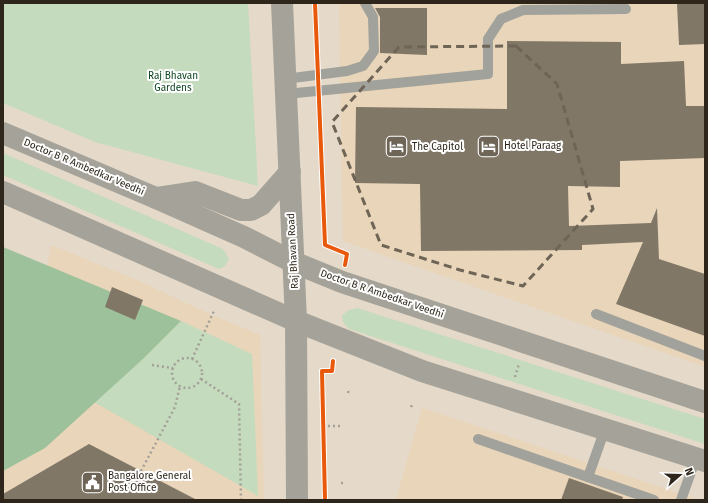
<svg xmlns="http://www.w3.org/2000/svg" width="708" height="503" viewBox="0 0 708 503" font-family="'Fira Sans',sans-serif">
	<style>
		.built { fill: #e9d5b9 }
		.green { fill: #c4dbbd }
		.forest { fill: #9dc19a }
		.building { fill: #807767 }
		.lines { fill: none; stroke-linecap: round; stroke-linejoin: round }
		.path { stroke: #a3a098; stroke-width: 2.5; stroke-dasharray: 2 3; stroke-linecap: butt }
		.service { stroke: #a1a29b; stroke-width: 10 }
		.primary { stroke: #a5a399; stroke-width: 22 }
		.cycleway-casing { stroke: #fff; stroke-width: 6 }
		.cycleway { stroke: #e8590c; stroke-width: 4 }
		.marked { fill: none; stroke: #6e6557; stroke-width: 3; stroke-dasharray: 8 5; stroke-linejoin: round }
		.labels { text-anchor: middle; dominant-baseline: central; stroke-width: 4; stroke-linejoin: round; paint-order: stroke }
		.park-label { font-size: 10px; fill: #0b441e; stroke: #fff }
		.poi-label { font-size: 10px; fill: #2e261a; stroke: #fff; text-anchor: start }
		.street-label { font-size: 10px; fill: #2e261a; stroke: #fff }
	</style>
	<rect width="100%" height="100%" fill="#e5d9c9"/>
	<g class="built">
		<path d="M 339,3 L 705,3 L 705,367 L 343,241 Z"/>
		<path d="M 51,245 L 137,280 L 212,315 L 260,335 L 264,500 L 3,500 L 3,447 L 25,400 Z"/>
		<path d="M 422,408 L 700,500 L 396,500 Z"/>
	</g>
	<g class="green">
		<path d="M 3,3 L 248,3 L 258,186 L 95,142 L 3,103 Z"/>
		<path d="M 3,153 L 223,249 L 229,259 L 224,267 L 219,269 L 3,175 Z"/>
		<path d="M 357,308 L 705,419 L 705,444 L 349,329 L 343,322 L 342,316 L 347,311 Z"/>
		<path d="M 181,321 L 252,354 L 258,496 L 94,402 L 144,358 Z"/>
	</g>
	<path class="forest" d="M 3,247 L 181,321 L 144,358 L 45,448 L 3,471 Z"/>
	<g class="building">
		<path d="M 677,3 L 705,3 L 705,44 L 679,45 Z"/>
		<path d="M 375,8 L 427,8 L 427,55 L 380,53 L 380,17 Z"/>
		<path d="M 507,41 L 621,42 L 621,64 L 684,61 L 686,106 L 705,106 L 705,158 L 620,161 L 620,187 L 568,186 L 569,226 L 651,223 L 657,208 L 659,259 L 705,274 L 705,336 L 616,304 L 643,242 L 582,245 L 582,250 L 421,251 L 420,184 L 355,183 L 356,107 L 507,109 Z"/>
		<path d="M 112,287 L 143,300 L 135,320 L 105,307 Z"/>
		<path d="M 89,444 L 141,471 L 197,500 L 3,500 L 3,494 Z"/>
		<path d="M 569,478 L 623,497 L 622,500 L 561,500 Z"/>
	</g>
	<g class="lines">
		<g class="path">
			<circle cx="187" cy="373" r="15"/>
			<path d="M 192,359 L 214,311"/>
			<path d="M 152,365 L 173,368"/>
			<path d="M 515,377 L 519,364"/>
			<path d="M 201,379 L 239,404 L 241,500"/>
			<path d="M 348,393 L 349,389"/>
			<path d="M 411,407 L 412,405"/>
			<path d="M 323,426 L 342,426"/>
			<path d="M 141,471 L 175,407 L 180,386"/>
			<path d="M 341,483 L 343,483"/>
		</g>
		<g class="service">
			<path d="M 285,79 L 347,71 L 363,66 L 374,51 L 373,17 L 365,3"/>
			<path d="M 286,94 L 488,74 L 488,39 L 501,19 L 523,10 L 626,9"/>
			<path d="M 596,314 L 705,356"/>
			<path d="M 478,439 L 654,500"/>
			<path d="M 588,477 L 605,429"/>
			<path d="M 681,500 L 696,458"/>
		</g>
		<g class="primary">
			<path d="M 282,3 L 296,321 L 297,500"/>
			<path d="M 3,133 L 156,198 L 244,237 L 293,262 L 342,282 L 705,402"/>
			<path d="M 3,192 L 296,321 L 422,371 L 705,461"/>
			<path d="M 156,198 L 195,192 L 241,210 L 251,210 L 261,205 L 290,172"/>
		</g>
		<defs>
			<g id="cycleway">
				<path d="M 315,3 L 325,245 L 347,254 L 345,265"/>
				<path d="M 325,500 L 322,371 L 332,371 L 333,361"/>
			</g>
		</defs>
		<use href="#cycleway" class="cycleway-casing"/>
		<use href="#cycleway" class="cycleway"/>
	</g>
	<path class="marked" d="M 516,46 L 557,84 L 593,209 L 523,286 L 460,270 L 381,245 L 332,122 L 399,47 Z"/>
	<defs>
		<symbol id="hotel-square" viewBox="-11 -11 22 22"><rect x="-9" y="-9" width="18" height="18" rx="4" fill="#6e6557" stroke="#fff"/><path d="M-6-4.5h1.5V1H6V5H4.5V3h-9V5H-6ZM-4 0a1.8 1.8 0 1 1 3.6 0ZM.5 0V-2.5h3Q6-2.5 6 0Z" fill="#fff"/></symbol>
		<symbol id="civic-square" viewBox="-11 -11 22 22"><rect x="-9" y="-9" width="18" height="18" rx="4" fill="#6e6557" stroke="#fff"/><path d="M-.6-6.5H3V-4.5H.6V-3L4-1V1h2V6H-6V1h2V-1L-.6-3ZM-1.2 2.5V6h2.4V2.5Z" fill="#fff"/></symbol>
	</defs>
	<g fill-rule="evenodd">
		<use href="#hotel-square" x="476" y="134" width="25" height="25"/>
		<use href="#hotel-square" x="384" y="134" width="25" height="25"/>
		<use href="#civic-square" x="80" y="470" width="25" height="25"/>
	</g>
	<g class="labels">
		<g class="park-label">
			<text x="173" y="76">Raj Bhavan<tspan x="173" dy="12">Gardens</tspan></text>
		</g>
		<g class="poi-label">
			<text x="504" y="146">Hotel Paraag</text>
			<text x="412" y="147">The Capitol</text>
			<text x="108" y="476">Bangalore General<tspan x="108" dy="12">Post Office</tspan></text>
		</g>
		<g class="street-label">
			<text transform="translate(84 167) rotate(23)">Doctor B R Ambedkar Veedhi</text>
			<text transform="translate(293 251) rotate(-93)">Raj Bhavan Road</text>
			<text transform="translate(382 294) rotate(19)">Doctor B R Ambedkar Veedhi</text>
		</g>
	</g>
	<rect width="708" height="503" fill="none" stroke="#2e261a" stroke-width="8"/>
	<g transform="translate(680 475) rotate(70)" stroke="#ffffff" stroke-width="3" paint-order="stroke">
	<path d="M0-3L7 15L0 10L-7 15Z" fill="#2e261a"/>
	<text y="-6" font-size="11" font-weight="bold" text-anchor="middle" fill="#2e261a">N</text>
	</g>
</svg>
